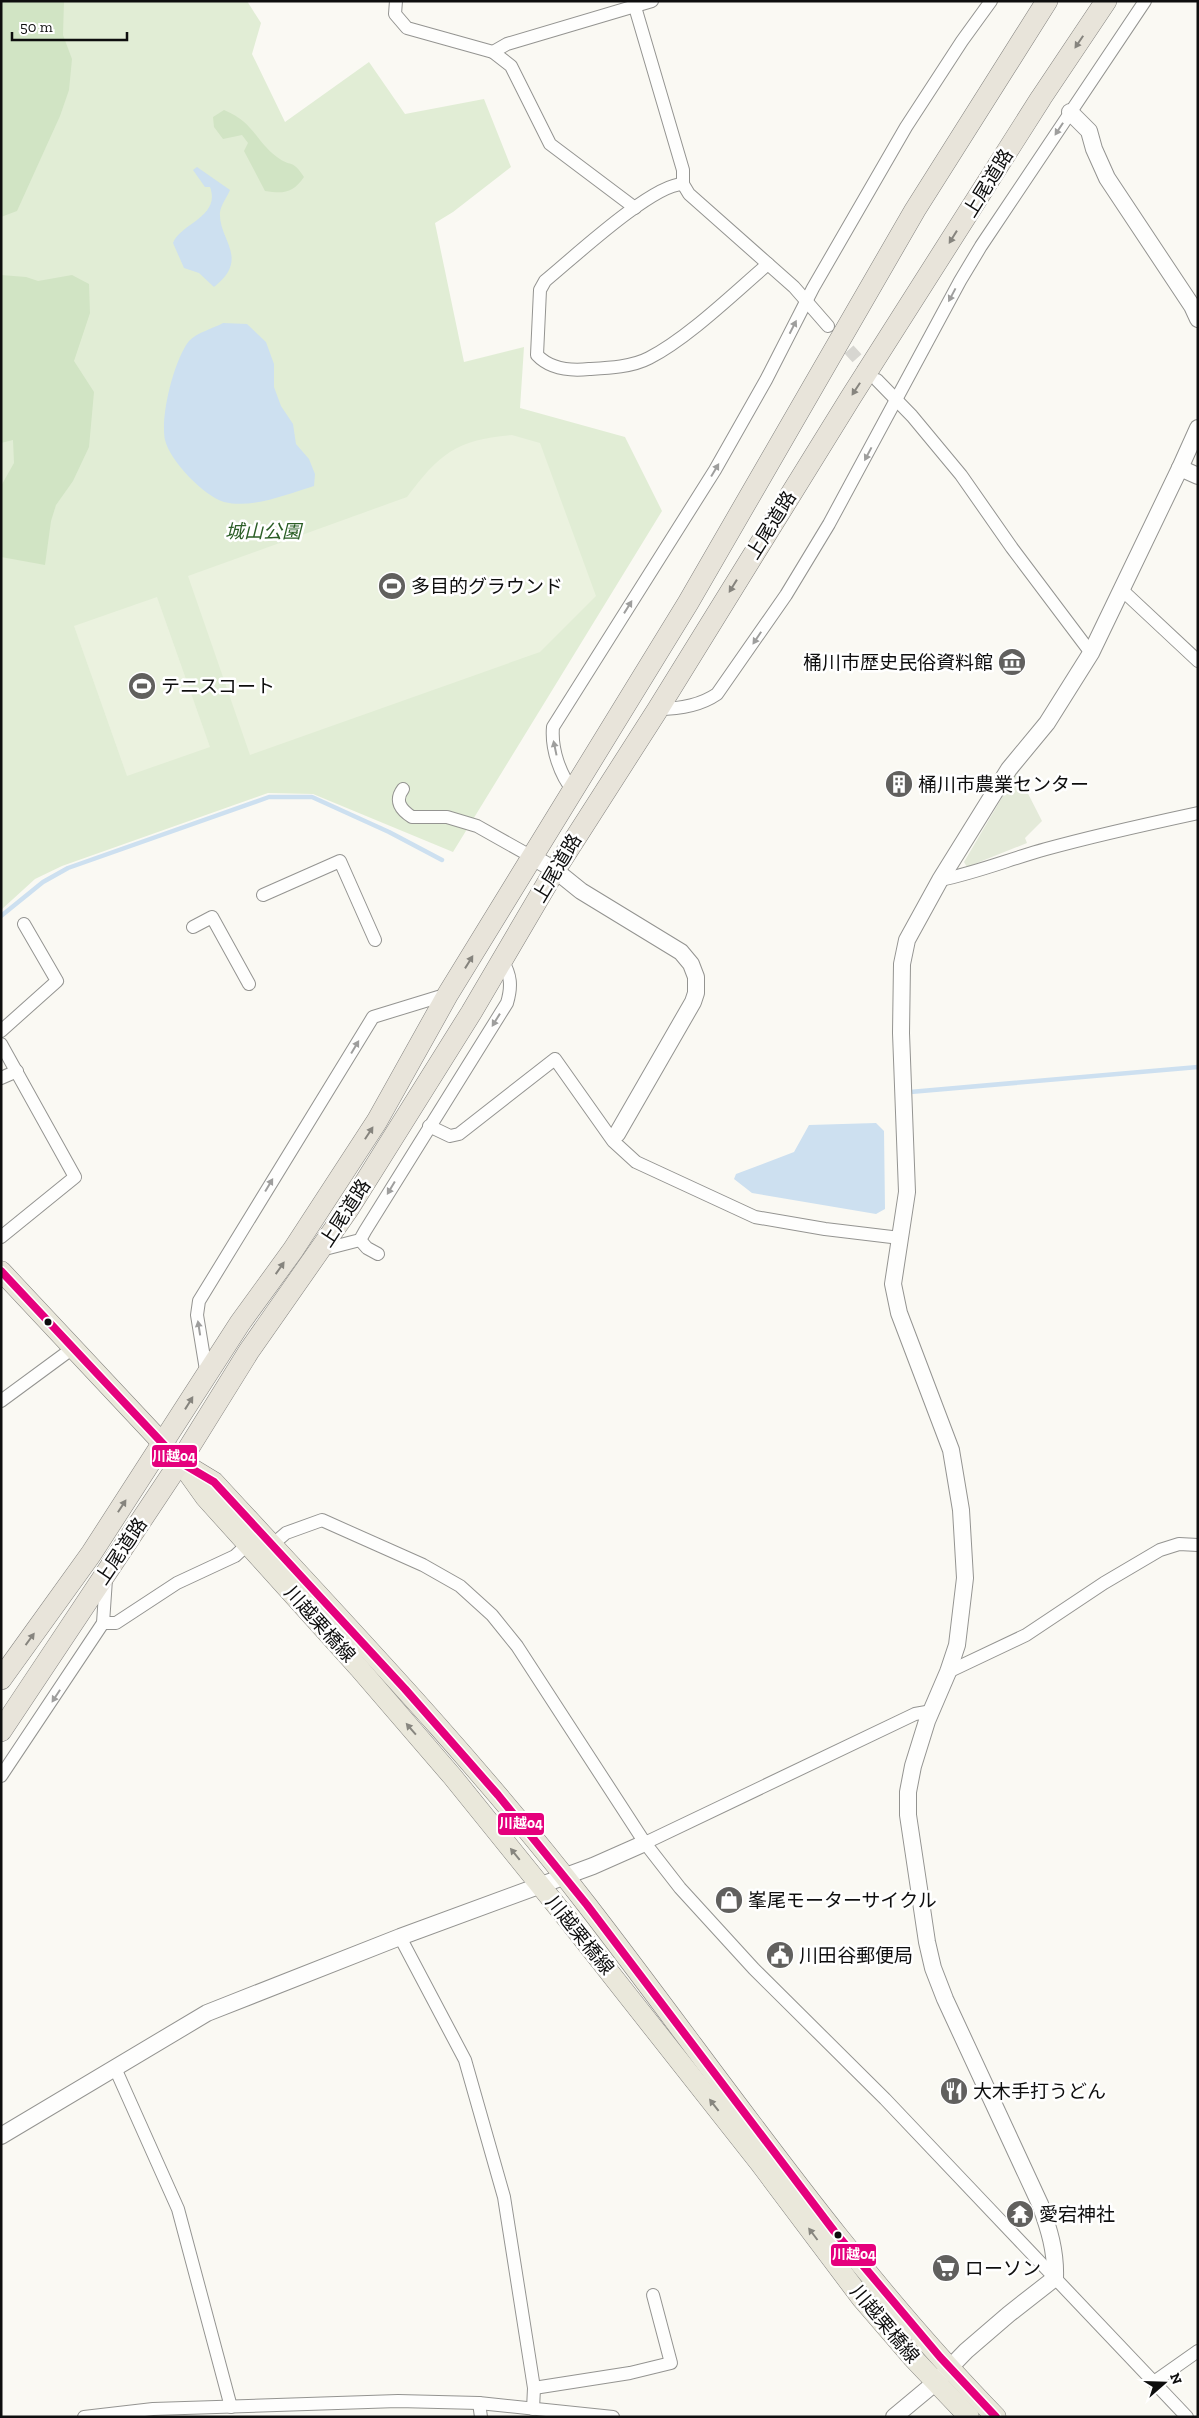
<svg xmlns="http://www.w3.org/2000/svg" width="1199" height="2418" viewBox="0 0 1199 2418" font-family="'Zilla Slab','Noto Sans JP',serif">
	<style>
		.green { fill: #e1edd5 }
		.forest { fill: #d1e4c4 }
		.cemetery { fill: #e4ead9 }
		.pitch { fill: #ebf2df }
		.water { fill: #cde0f0 }
		.lines { fill: none; stroke-linecap: round; stroke-linejoin: round }
		.stream { stroke: #cde0f0; stroke-width: 4.5 }
		.minor-tunnel { stroke: #d7d6d1; stroke-width: 12; stroke-dasharray: 12 6; stroke-linecap: butt }
		.minor-casing { stroke: #949491; stroke-width: 14 }
		.tertiary-casing { stroke: #949491; stroke-width: 18 }
		.primary-casing { stroke: #82817e; stroke-width: 21 }
		.trunk-casing { stroke: #82817e; stroke-width: 22 }
		.minor { stroke: #fefefd; stroke-width: 12 }
		.tertiary { stroke: #fefefd; stroke-width: 16 }
		.primary { stroke: #eae8db; stroke-width: 20 }
		.trunk { stroke: #e8e4da; stroke-width: 21 }
		.bus-1-casing { stroke: #fff; stroke-width: 11 }
		.bus-1 { stroke: #e5007d; stroke-width: 8 }
		.oneway { fill: #86847e }
		.oneway2 { fill: #9e9e9d }
		.oneway3 { fill: #87867f }
		.bus-dot { fill: #0e0e0e; stroke: #fff; stroke-width: 2 }
		.labels { text-anchor: middle; dominant-baseline: central; stroke-width: 5; stroke-linejoin: round; paint-order: stroke }
		.street-label { font-size: 19px; fill: #0e0e0e; stroke: #fff }
		.park-label { font-size: 19px; font-style: italic; fill: #2b5e26; stroke: #fff }
		.poi-label { font-size: 19px; fill: #0e0e0e; stroke: #fff; text-anchor: start }
		.line-badge { stroke: #fff; stroke-width: 2 }
		.badge-label { font-size: 14px; text-anchor: middle; font-weight: bold; fill: #fff }
	</style>
	<rect width="100%" height="100%" fill="#faf9f3"/>
	<path class="green" d="M 1,1 L 247,1 L 261,23 L 252,54 L 285,122 L 369,62 L 405,114 L 484,99 L 511,167 L 453,212 L 435,223 L 464,362 L 524,347 L 520,408 L 625,437 L 662,511 L 453,852 L 313,794 L 268,793 L 62,866 L 35,879 L 1,910 Z"/>
	<g class="forest">
		<path d="M 1,1 L 64,1 L 63,35 L 72,59 L 69,90 L 60,116 L 17,211 L 1,217 Z"/>
		<path d="M 224,110 C 254,122 255,141 277,157 C 291,168 292,158 304,177 C 293,193 284,194 265,191 L 244,151 L 248,143 L 242,135 L 223,139 L 214,127 L 213,117 Z"/>
		<path d="M 1,275 L 26,277 L 38,281 L 72,275 L 89,284 L 90,313 L 74,361 L 94,392 L 89,447 L 73,481 L 56,505 L 51,521 L 45,565 L 1,557 L 1,486 L 14,463 L 13,440 L 1,443 Z"/>
	</g>
	<path class="cemetery" d="M 1017,772 L 1042,821 L 1025,838 L 1027,843 L 967,867 L 964,862 Z"/>
	<g class="pitch">
		<path d="M 512,435 L 540,443 L 596,596 L 540,652 L 250,755 L 188,576 L 407,497 C 439,454 457,439 512,435 Z"/>
		<path d="M 157,597 L 210,747 L 127,776 L 74,626 Z"/>
	</g>
	<g class="water">
		<path d="M 197,167 L 230,190 C 227,197 221,205 220,212 C 218,240 251,258 214,287 L 199,273 L 184,268 L 173,243 C 181,223 221,217 210,187 L 205,187 L 193,170 Z"/>
		<path d="M 223,323 L 247,324 L 266,342 L 274,364 L 274,387 L 281,406 L 293,424 L 296,444 L 309,459 L 315,474 L 314,486 C 287,494 253,509 224,502 C 204,496 170,461 165,440 C 160,416 174,360 189,341 C 196,333 214,328 223,323 Z"/>
		<path d="M 876,1123 L 884,1131 L 885,1209 L 876,1214 L 752,1193 L 734,1179 L 736,1174 L 794,1152 L 809,1125 Z"/>
	</g>
	<g class="lines">
		<g class="stream">
			<path d="M 1,916 L 43,882 L 68,868 L 269,797 L 312,797 L 389,832 L 442,860"/>
			<path d="M 910,1092 L 1198,1067"/>
		</g>
		<path class="minor-tunnel" d="M 837,336 L 872,375"/>
		<defs>
			<g id="minor">
				<path d="M 396,1 L 395,14 L 407,28 L 493,52 L 511,66 L 550,144 L 635,208"/>
				<path d="M 635,7 L 683,170 L 683,184 L 689,194 L 794,287 L 828,326"/>
				<path d="M 493,52 L 507,44 L 652,1"/>
				<path d="M 683,184 C 652,184 572,259 545,281 L 540,290 L 537,355 C 550,369 570,371 589,369 C 608,368 632,367 649,358 C 688,338 734,293 768,264"/>
				<path d="M 877,380 L 912,416 L 961,475 L 1012,548 L 1091,653"/>
				<path d="M 1122,590 L 1198,661"/>
				<path d="M 658,709 C 678,709 701,705 717,694 L 786,595 L 829,524 L 960,281 L 981,246 L 1145,1"/>
				<path d="M 403,789 C 394,801 401,810 412,817 L 447,817 L 477,826 L 534,858"/>
				<path d="M 574,792 C 560,775 551,749 553,727 L 715,470 L 766,380 L 813,288 L 906,127 L 962,41 L 991,1"/>
				<path d="M 940,880 C 976,873 1010,859 1046,849 C 1096,835 1147,824 1198,813"/>
				<path d="M 263,895 L 340,861 L 375,940"/>
				<path d="M 193,927 L 212,917 L 249,984"/>
				<path d="M 1,1031 L 57,981 L 24,924"/>
				<path d="M 1,1044 L 75,1177 L 1,1237"/>
				<path d="M 1,1078 L 17,1071"/>
				<path d="M 429,1126 L 450,1136 L 459,1134 L 555,1059 L 613,1141 L 636,1162 L 755,1217 L 825,1229 L 900,1238"/>
				<path d="M 360,1240 L 367,1248 L 378,1254"/>
				<path d="M 321,1250 L 360,1240 L 365,1231 L 507,1003 C 512,986 511,975 502,960"/>
				<path d="M 207,1376 L 197,1315 L 199,1301 L 373,1017 L 448,994"/>
				<path d="M 1,1401 L 73,1348"/>
				<path d="M 272,1545 L 286,1533 L 322,1520 L 423,1565 L 460,1586 L 492,1615 L 517,1646 L 645,1843 L 680,1888 L 754,1969 L 885,2099 L 1187,2417"/>
				<path d="M 103,1623 L 116,1623 L 177,1583 L 235,1556 L 248,1544"/>
				<path d="M 948,1672 L 1026,1635 L 1104,1583 L 1160,1550 L 1179,1544 L 1198,1545"/>
				<path d="M 1,1776 L 103,1623 L 106,1579"/>
				<path d="M 645,1843 L 915,1714 L 932,1711"/>
				<path d="M 400,1937 L 465,2060 L 504,2197 L 534,2388 L 533,2409"/>
				<path d="M 115,2068 L 178,2209 L 231,2407"/>
				<path d="M 1154,2382 L 1198,2351"/>
				<path d="M 534,2388 L 630,2373 L 671,2363 L 653,2295"/>
				<path d="M 479,2403 L 481,2417"/>
				<path d="M 84,2417 L 153,2409 L 398,2401 L 479,2403 L 613,2417"/>
			</g>
			<g id="tertiary">
				<path d="M 1070,112 L 1089,131 L 1094,149 L 1107,178 L 1192,306 L 1198,319"/>
				<path d="M 1180,468 L 1198,476"/>
				<path d="M 534,858 L 555,870 L 581,891 L 681,952 L 691,964 L 696,977 L 696,993 L 693,1002 L 617,1134"/>
				<path d="M 1,2136 L 207,2013 L 400,1937 L 593,1866 L 645,1843"/>
				<path d="M 894,2417 L 936,2382 L 966,2351 L 1009,2314 L 1055,2278 C 1056,2251 1049,2229 1040,2204 L 945,1999 L 933,1968 L 927,1942 L 908,1815 L 908,1792 L 913,1766 L 927,1721 L 948,1672 L 957,1645 L 965,1578 L 961,1510 L 951,1450 L 899,1313 L 893,1284 L 907,1192 L 901,1033 L 902,964 L 907,940 L 940,880 L 1009,769 L 1047,723 L 1091,653 L 1180,468 L 1198,428"/>
			</g>
			<g id="primary">
				<path d="M 1,1271 L 180,1462 L 205,1497 L 359,1668 L 452,1776 L 569,1921 L 759,2162 L 862,2299 L 912,2357 L 969,2417"/>
				<path d="M 186,1465 L 214,1482 C 341,1620 472,1756 587,1905 C 720,2077 843,2260 996,2417"/>
			</g>
			<g id="trunk">
				<path d="M 1,1679 L 91,1554 L 240,1323 L 293,1250 L 377,1121 L 448,994 L 688,603 L 915,210 L 1047,1"/>
				<path d="M 1,1731 L 180,1462 L 249,1351 L 349,1208 L 471,1013 L 555,870 L 658,709 L 851,397 L 1041,98 L 1106,1"/>
			</g>
		</defs>
		<use href="#minor" class="minor-casing"/>
		<use href="#tertiary" class="tertiary-casing"/>
		<use href="#primary" class="primary-casing"/>
		<use href="#trunk" class="trunk-casing"/>
		<use href="#minor" class="minor"/>
		<use href="#tertiary" class="tertiary"/>
		<use href="#primary" class="primary"/>
		<use href="#trunk" class="trunk"/>
		<defs>
			<path id="bus-1" d="M 1,1271 L 180,1462 L 214,1482 L 405,1689 L 498,1795 L 587,1905 L 834,2231 L 940,2357 L 996,2417"/>
		</defs>
		<use href="#bus-1" class="bus-1-casing"/>
		<use href="#bus-1" class="bus-1"/>
	</g>
	<defs><path id="oneway-solid" d="M-6-.8H1V-3.2L6.5 0L1 3.2V.8H-6Z" transform="scale(1.25)"/></defs>
	<g class="oneway">
		<use href="#oneway-solid" transform="translate(1079 42) rotate(124)"/>
		<use href="#oneway-solid" transform="translate(953 237) rotate(122)"/>
		<use href="#oneway-solid" transform="translate(856 389) rotate(123)"/>
		<use href="#oneway-solid" transform="translate(733 586) rotate(122)"/>
		<use href="#oneway-solid" transform="translate(469 962) rotate(-58)"/>
		<use href="#oneway-solid" transform="translate(369 1133) rotate(-57)"/>
		<use href="#oneway-solid" transform="translate(280 1268) rotate(-55)"/>
		<use href="#oneway-solid" transform="translate(189 1403) rotate(-58)"/>
		<use href="#oneway-solid" transform="translate(122 1506) rotate(-57)"/>
		<use href="#oneway-solid" transform="translate(30 1639) rotate(-54)"/>
	</g>
	<g class="oneway2">
		<use href="#oneway-solid" transform="translate(1059 129) rotate(123)"/>
		<use href="#oneway-solid" transform="translate(952 295) rotate(118)"/>
		<use href="#oneway-solid" transform="translate(793 327) rotate(-63)"/>
		<use href="#oneway-solid" transform="translate(868 454) rotate(118)"/>
		<use href="#oneway-solid" transform="translate(715 470) rotate(-59)"/>
		<use href="#oneway-solid" transform="translate(628 607) rotate(-58)"/>
		<use href="#oneway-solid" transform="translate(757 638) rotate(124)"/>
		<use href="#oneway-solid" transform="translate(555 748) rotate(-102)"/>
		<use href="#oneway-solid" transform="translate(496 1020) rotate(122)"/>
		<use href="#oneway-solid" transform="translate(355 1047) rotate(-59)"/>
		<use href="#oneway-solid" transform="translate(269 1185) rotate(-59)"/>
		<use href="#oneway-solid" transform="translate(391 1188) rotate(121)"/>
		<use href="#oneway-solid" transform="translate(199 1328) rotate(-99)"/>
		<use href="#oneway-solid" transform="translate(56 1696) rotate(123)"/>
	</g>
	<g class="oneway3">
		<use href="#oneway-solid" transform="translate(411 1729) rotate(-131)"/>
		<use href="#oneway-solid" transform="translate(515 1854) rotate(-129)"/>
		<use href="#oneway-solid" transform="translate(714 2105) rotate(-128)"/>
		<use href="#oneway-solid" transform="translate(813 2234) rotate(-127)"/>
	</g>
	<defs>
		<symbol id="stadium-disc" viewBox="-11 -11 22 22"><circle r="9.5" fill="#61605e" stroke="#fff"/><path d="M0-5a6.5 5 0 1 0 0 10a6.5 5 0 1 0 0-10ZM-3.5-1.8h7v3.6h-7Z" fill="#fff"/></symbol>
		<symbol id="museum-disc" viewBox="-11 -11 22 22"><circle r="9.5" fill="#61605e" stroke="#fff"/><path d="M0-6L6-3V-2H-6V-3ZM-5-1h2V3h-2ZM-1-1h2V3h-2ZM3-1h2V3H3ZM-6 4H6V6H-6Z" fill="#fff"/></symbol>
		<symbol id="building-disc" viewBox="-11 -11 22 22"><circle r="9.5" fill="#61605e" stroke="#fff"/><path d="M-4-6H4V6H1V3H-1V6H-4ZM-2.5-4.3h1.7v1.8h-1.7ZM.8-4.3h1.7v1.8H.8ZM-2.5-1h1.7V.8h-1.7ZM.8-1h1.7V.8H.8Z" fill="#fff"/></symbol>
		<symbol id="shop-disc" viewBox="-11 -11 22 22"><circle r="9.5" fill="#61605e" stroke="#fff"/><path d="M-5-2.5h2.3a2.7 3.5 0 0 1 5.4 0H5L5.5 6h-11ZM-1.5-2.5h3a1.5 2.3 0 0 0-3 0Z" fill="#fff"/></symbol>
		<symbol id="civic-disc" viewBox="-11 -11 22 22"><circle r="9.5" fill="#61605e" stroke="#fff"/><path d="M-.6-6.5H3V-4.5H.6V-3L4-1V1h2V6H-6V1h2V-1L-.6-3ZM-1.2 2.5V6h2.4V2.5Z" fill="#fff"/></symbol>
		<symbol id="restaurant-disc" viewBox="-11 -11 22 22"><circle r="9.5" fill="#61605e" stroke="#fff"/><path d="M-5-6h1v4h1v-4h1v4h1v-4h1v5L-1.5 .5V6h-2V.5L-5-1ZM5-6V6H3V1.5H1.5Q1.5-4 5-6Z" fill="#fff"/></symbol>
		<symbol id="temple-disc" viewBox="-11 -11 22 22"><circle r="9.5" fill="#61605e" stroke="#fff"/><path d="M0-6L5-2H3V0L6.5 2.5H4V6H1.5V3h-3V6H-4V2.5H-6.5L-3 0V-2H-5Z" fill="#fff"/></symbol>
		<symbol id="supermarket-disc" viewBox="-11 -11 22 22"><circle r="9.5" fill="#61605e" stroke="#fff"/><path d="M-6-5.5h2.5l.6 2H6L4.5 2H-2.5L-4.4-4H-6ZM-1.5 3.2a1.3 1.3 0 1 0 .1 0ZM3 3.2a1.3 1.3 0 1 0 .1 0Z" fill="#fff"/></symbol>
	</defs>
	<g fill-rule="evenodd">
		<use href="#stadium-disc" x="376" y="570" width="32" height="32"/>
		<use href="#museum-disc" x="996" y="646" width="32" height="32"/>
		<use href="#stadium-disc" x="126" y="670" width="32" height="32"/>
		<use href="#building-disc" x="883" y="768" width="32" height="32"/>
		<use href="#shop-disc" x="713" y="1884" width="32" height="32"/>
		<use href="#civic-disc" x="764" y="1939" width="32" height="32"/>
		<use href="#restaurant-disc" x="938" y="2075" width="32" height="32"/>
		<use href="#temple-disc" x="1004" y="2198" width="32" height="32"/>
		<use href="#supermarket-disc" x="930" y="2252" width="32" height="32"/>
	</g>
	<g class="bus-dot">
		<circle cx="48" cy="1322" r="4.5"/>
		<circle cx="838" cy="2235" r="4.5"/>
	</g>
	<g class="labels">
		<g class="street-label">
			<text transform="translate(988 183) rotate(-58)">上尾道路</text>
			<text transform="translate(771 525) rotate(-58)">上尾道路</text>
			<text transform="translate(557 868) rotate(-59)">上尾道路</text>
			<text transform="translate(345 1213) rotate(-57)">上尾道路</text>
			<text transform="translate(121 1551) rotate(-56)">上尾道路</text>
			<text transform="translate(320 1624) rotate(48)">川越栗橋線</text>
			<text transform="translate(580 1935) rotate(51)">川越栗橋線</text>
			<text transform="translate(885 2324) rotate(50)">川越栗橋線</text>
		</g>
		<g class="park-label">
			<text x="263" y="531">城山公園</text>
		</g>
		<g class="poi-label">
			<text x="411" y="586">多目的グラウンド</text>
			<text x="993" y="662" text-anchor="end">桶川市歴史民俗資料館</text>
			<text x="161" y="686">テニスコート</text>
			<text x="918" y="784">桶川市農業センター</text>
			<text x="748" y="1900">峯尾モーターサイクル</text>
			<text x="799" y="1955">川田谷郵便局</text>
			<text x="973" y="2091">大木手打うどん</text>
			<text x="1039" y="2214">愛宕神社</text>
			<text x="965" y="2268">ローソン</text>
		</g>
	</g>
	<g class="line-badge">
		<rect x="151" y="1444" width="47" height="24" rx="5" fill="#e5007d"/>
		<rect x="497" y="1812" width="48" height="24" rx="5" fill="#e5007d"/>
		<rect x="830" y="2243" width="47" height="24" rx="5" fill="#e5007d"/>
	</g>
	<g class="badge-label">
		<text x="174" y="1461">川越04</text>
		<text x="521" y="1828">川越04</text>
		<text x="854" y="2259">川越04</text>
	</g>
	<rect width="1199" height="2418" fill="none" stroke="#0e0e0e" stroke-width="5"/>
	<g transform="translate(1164 2383) rotate(70)" stroke="#ffffff" stroke-width="4" paint-order="stroke">
	<path d="M0-4L9 19L0 12L-9 19Z" fill="#0e0e0e"/>
	<text y="-8" font-size="14" font-weight="bold" text-anchor="middle" fill="#0e0e0e">N</text>
	</g>
	<path d="M12 32v8h115v-8" fill="none" stroke="#0e0e0e" stroke-width="2.5"/>
	<text x="20" y="32" font-size="15" fill="#0e0e0e" stroke="#ffffff" stroke-width="4" paint-order="stroke">50 m</text>
</svg>
